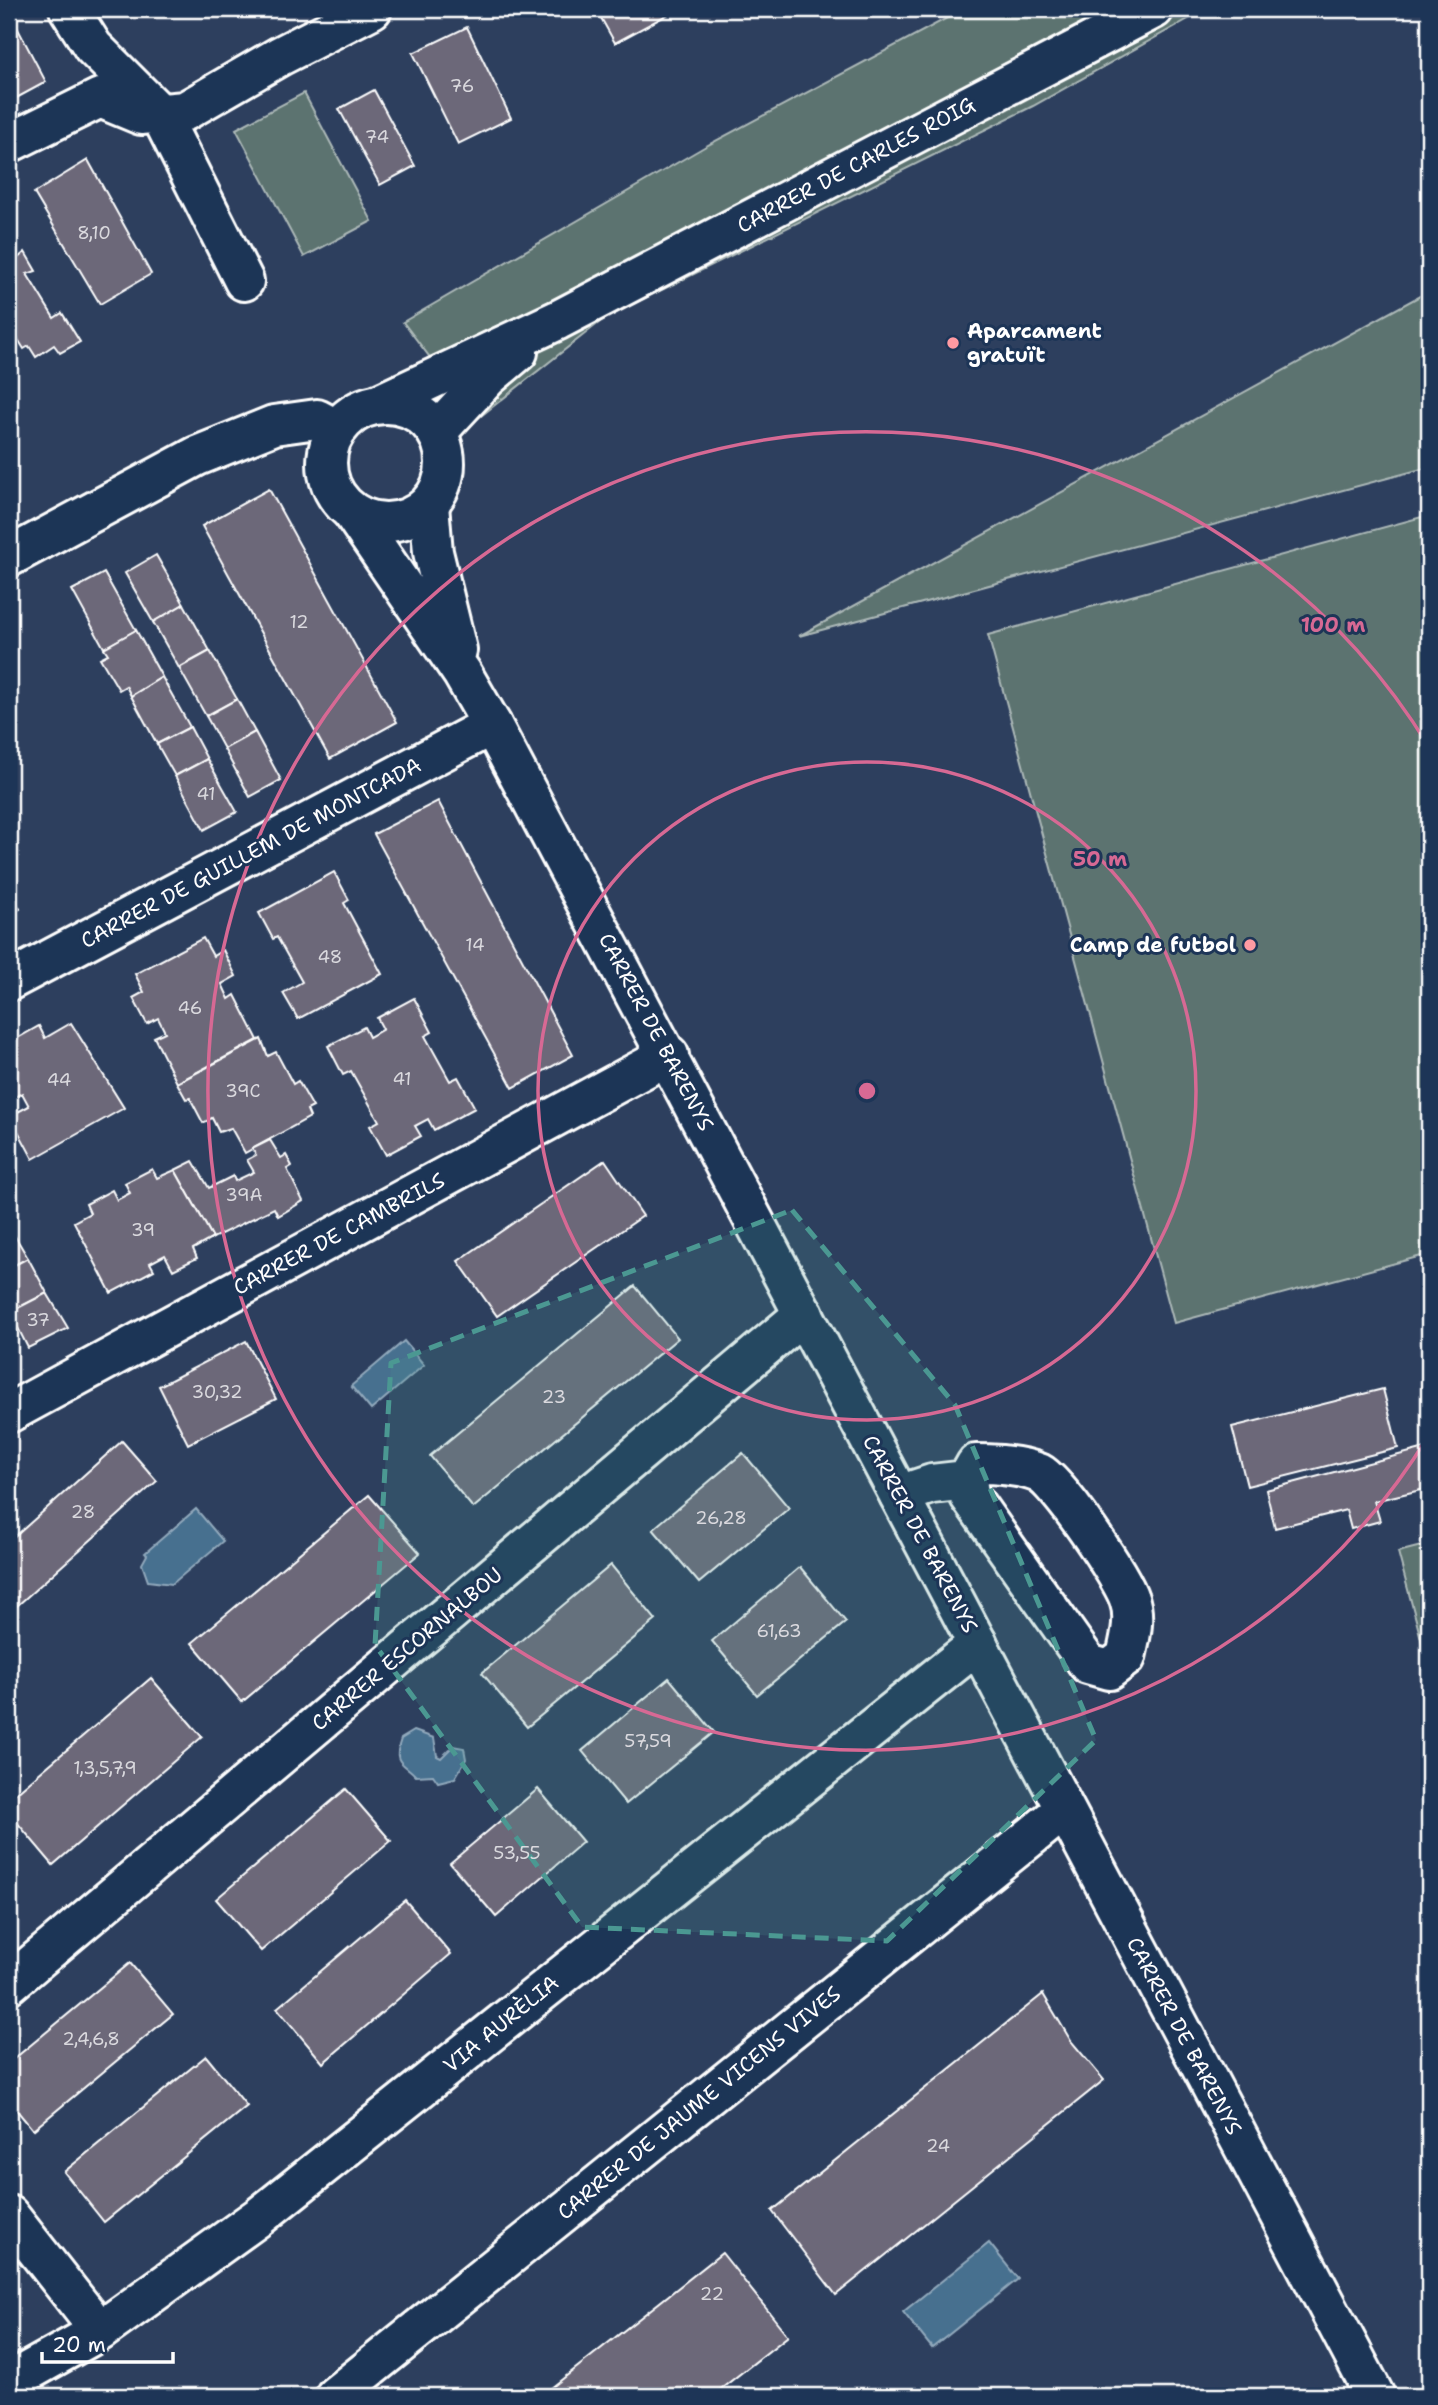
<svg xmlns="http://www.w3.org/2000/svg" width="1438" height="2405" viewBox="0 0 1438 2405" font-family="'Shantell Sans',sans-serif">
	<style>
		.green { fill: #5b7370; stroke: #adb9b8; stroke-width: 2 }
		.water { fill: #476f8f; stroke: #91a9bc; stroke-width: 2 }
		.building { fill: #6c6779; stroke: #fff; stroke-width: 2 }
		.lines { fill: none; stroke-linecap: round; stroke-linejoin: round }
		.minor-casing { stroke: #fff; stroke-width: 44 }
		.minor { stroke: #1d3557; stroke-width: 38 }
		.marked { fill: #4b9892; fill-opacity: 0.2; stroke: #4b9892; stroke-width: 5; stroke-dasharray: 14 9; stroke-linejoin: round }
		.ring { fill: none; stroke: #d76994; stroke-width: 3.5 }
		.poi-dot { fill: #ff9aa2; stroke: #1d3557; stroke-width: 2.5 }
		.labels { text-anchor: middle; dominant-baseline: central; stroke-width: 6; stroke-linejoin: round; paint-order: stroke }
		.number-label { font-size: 18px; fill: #dad9de }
		.street-label { font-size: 21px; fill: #fff; stroke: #1d3557 }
		.poi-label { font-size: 21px; font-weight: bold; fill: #fff; stroke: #1d3557; text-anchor: start }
		.centre { fill: #d76994; stroke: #1d3557; stroke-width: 3.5 }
		.ring-label { font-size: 21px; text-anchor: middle; font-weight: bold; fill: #d76994; stroke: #1d3557; stroke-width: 6; stroke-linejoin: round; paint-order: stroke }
	</style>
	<rect width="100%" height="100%" fill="#2d3f5e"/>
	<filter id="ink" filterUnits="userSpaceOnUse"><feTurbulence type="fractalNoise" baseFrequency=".0143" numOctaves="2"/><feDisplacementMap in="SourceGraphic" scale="14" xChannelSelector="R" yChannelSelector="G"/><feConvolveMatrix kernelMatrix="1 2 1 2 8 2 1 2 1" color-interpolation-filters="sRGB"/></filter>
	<g filter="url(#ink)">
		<g class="green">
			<path d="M 964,9 L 1206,9 L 1033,106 L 605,318 L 477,419 L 403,322 L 706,146 Z"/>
			<path d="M 304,93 L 372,221 L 304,257 L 236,129 Z"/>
			<path d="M 1429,291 L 1429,467 L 799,636 Z"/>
			<path d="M 1429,515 L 1429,1254 L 1174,1323 L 988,635 Z"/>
			<path d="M 1429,1544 L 1429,1669 L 1398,1552 Z"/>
		</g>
		<g class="water">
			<path d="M 404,1341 L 424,1365 L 371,1410 L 351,1386 Z"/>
			<path d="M 196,1509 L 223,1541 L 172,1584 L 148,1581 L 142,1564 L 147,1555 L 145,1553 Z"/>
			<path d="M 414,1731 L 434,1738 L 437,1756 L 441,1758 L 453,1746 L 464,1748 L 466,1759 L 455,1778 L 438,1782 L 433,1775 L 416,1776 C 403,1762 392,1764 401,1739 Z"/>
			<path d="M 989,2243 L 1018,2279 L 932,2348 L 903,2312 Z"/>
		</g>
		<g class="building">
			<path d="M 596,9 L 678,9 L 615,43 Z"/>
			<path d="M 9,12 L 46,82 L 9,102 Z"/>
			<path d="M 467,27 L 511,118 L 458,144 L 413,53 Z"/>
			<path d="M 374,90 L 415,166 L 380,185 L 339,109 Z"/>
			<path d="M 88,160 L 151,274 L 100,304 L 34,193 Z"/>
			<path d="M 13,251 L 18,258 L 25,252 L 36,271 L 27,274 L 54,318 L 62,313 L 80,342 L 60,353 L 54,345 L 36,357 L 29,346 L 24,349 L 9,325 L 9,254 Z"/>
			<path d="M 269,489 L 397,722 L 330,759 L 202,526 Z"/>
			<path d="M 156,555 L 184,604 L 153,622 L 125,573 Z"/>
			<path d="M 104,573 L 136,630 L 104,648 L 72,590 Z"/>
			<path d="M 184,604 L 210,651 L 179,668 L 153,622 Z"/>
			<path d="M 136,630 L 162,677 L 131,696 L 126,686 L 119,690 L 100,658 L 108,654 L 104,648 Z"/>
			<path d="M 210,651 L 237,699 L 206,716 L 179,668 Z"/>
			<path d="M 162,677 L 190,727 L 157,744 L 131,696 Z"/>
			<path d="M 237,699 L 255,732 L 224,749 L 206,716 Z"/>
			<path d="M 190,727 L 207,759 L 175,776 L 157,744 Z"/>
			<path d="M 255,732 L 281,780 L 250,797 L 224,749 Z"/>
			<path d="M 207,759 L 237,812 L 204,830 L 175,776 Z"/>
			<path d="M 438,801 L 573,1055 L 513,1088 L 374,834 Z"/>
			<path d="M 334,872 L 349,900 L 344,903 L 382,974 L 298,1019 L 283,993 L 302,982 L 277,937 L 273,939 L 259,913 Z"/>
			<path d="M 9,889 L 20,909 L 9,916 Z"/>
			<path d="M 203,938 L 213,956 L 223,950 L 236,976 L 222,984 L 229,999 L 235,995 L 258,1040 L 177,1083 L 154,1037 L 165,1032 L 158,1018 L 147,1024 L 133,998 L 144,992 L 135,974 Z"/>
			<path d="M 414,998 L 432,1032 L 425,1036 L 450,1081 L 458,1077 L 475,1108 L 434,1130 L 428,1119 L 415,1126 L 421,1136 L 386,1155 L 370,1126 L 379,1121 L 351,1071 L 343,1075 L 328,1046 L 364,1027 L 369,1037 L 383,1029 L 377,1018 Z"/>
			<path d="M 71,1023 L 124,1108 L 33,1159 L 10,1116 L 29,1106 L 22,1093 L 9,1100 L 9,1043 L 39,1026 L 45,1038 Z"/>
			<path d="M 261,1039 L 268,1056 L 276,1052 L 293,1084 L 298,1081 L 313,1107 L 307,1110 L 310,1117 L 245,1153 L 231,1128 L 219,1132 L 212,1118 L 203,1123 L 190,1098 L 186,1099 L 177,1083 Z"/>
			<path d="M 270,1140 L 281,1158 L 286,1155 L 292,1166 L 287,1169 L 303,1201 L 278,1216 L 274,1208 L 213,1238 L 175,1170 L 193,1161 L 209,1188 L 233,1176 L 235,1181 L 254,1172 L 247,1160 L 256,1155 L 252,1149 Z"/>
			<path d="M 605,1160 L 643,1216 L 497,1316 L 458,1261 Z"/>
			<path d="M 152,1169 L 157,1178 L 175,1170 L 213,1238 L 193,1249 L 197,1258 L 173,1270 L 165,1255 L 150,1263 L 154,1270 L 111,1293 L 74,1222 L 90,1213 L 86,1204 L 112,1190 L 117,1200 L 130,1193 L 125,1183 Z"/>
			<path d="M 9,1226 L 28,1258 L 9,1268 Z"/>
			<path d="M 28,1258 L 47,1293 L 10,1312 L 9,1268 Z"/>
			<path d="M 635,1286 L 678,1338 L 473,1508 L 430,1456 Z"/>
			<path d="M 47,1293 L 68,1328 L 28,1348 L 10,1312 Z"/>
			<path d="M 246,1341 L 276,1399 L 188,1444 L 159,1386 Z"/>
			<path d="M 1383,1389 L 1398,1448 L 1247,1486 L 1232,1427 Z"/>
			<path d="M 122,1441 L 157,1481 L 9,1613 L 9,1542 Z"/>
			<path d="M 1429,1447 L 1429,1490 L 1429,1488 L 1374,1501 L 1380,1521 L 1351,1529 L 1346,1510 L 1275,1528 L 1266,1490 Z"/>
			<path d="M 743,1453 L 789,1508 L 699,1583 L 653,1529 Z"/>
			<path d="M 369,1495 L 420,1553 L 242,1702 L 192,1643 Z"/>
			<path d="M 611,1565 L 656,1620 L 527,1727 L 482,1673 Z"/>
			<path d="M 800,1567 L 846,1622 L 757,1695 L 712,1641 Z"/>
			<path d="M 151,1678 L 202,1737 L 53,1865 L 9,1813 L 9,1799 Z"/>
			<path d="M 669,1678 L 714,1732 L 626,1804 L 582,1751 Z"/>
			<path d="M 346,1789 L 391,1841 L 261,1951 L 216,1899 Z"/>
			<path d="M 538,1789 L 583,1842 L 496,1917 L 450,1863 Z"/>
			<path d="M 405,1900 L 451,1954 L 323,2063 L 277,2008 Z"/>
			<path d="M 130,1963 L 173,2014 L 33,2130 L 9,2101 L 9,2063 Z"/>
			<path d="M 1043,1994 L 1071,2041 L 1104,2080 L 836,2295 L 772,2211 Z"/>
			<path d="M 206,2056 L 247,2106 L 104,2222 L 64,2172 Z"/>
			<path d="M 722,2253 L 788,2336 L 712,2396 L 541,2396 Z"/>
		</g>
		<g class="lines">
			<defs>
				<g id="minor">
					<path d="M 69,9 L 93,47 L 160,114 L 244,281"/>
					<path d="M 9,143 L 100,98 L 141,115 L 185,111 L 280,56 L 372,9"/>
					<path d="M 381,403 L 558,320 L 1154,9"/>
					<circle cx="386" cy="463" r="59"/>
					<path d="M 437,432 L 487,378 L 518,352"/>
					<path d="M 429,505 L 433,552 L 457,650"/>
					<path d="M 352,512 L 462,673 L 492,725 L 1375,2396"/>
					<path d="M 9,557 L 197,456 L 274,425 L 317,419 L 336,429"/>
					<path d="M 9,981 L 492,725"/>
					<path d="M 9,1413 L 669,1055"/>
					<path d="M 976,1464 C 996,1464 1020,1465 1039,1473 C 1058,1482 1122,1577 1129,1599 C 1136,1617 1130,1639 1126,1657 L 1109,1670 L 1088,1664 L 969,1495 L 967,1480 Z"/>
					<path d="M 899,1495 L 932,1484 L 967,1480"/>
					<path d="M 9,1984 L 804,1314"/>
					<path d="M 9,2215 L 100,2331"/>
					<path d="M 9,2382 L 100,2331 L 260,2216 L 978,1644"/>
					<path d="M 335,2396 L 1064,1810"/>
				</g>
			</defs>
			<use href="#minor" class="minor-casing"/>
			<use href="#minor" class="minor"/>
		</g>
	</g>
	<path class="marked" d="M 792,1210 L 955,1405 L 1096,1740 L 887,1941 L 582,1927 L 375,1645 L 391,1363 Z"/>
	<g class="ring">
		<circle cx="867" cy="1091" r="329"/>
		<path d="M1429 1435A659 659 0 1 1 1429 747"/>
	</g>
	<g class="poi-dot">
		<circle cx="953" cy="343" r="7"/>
		<circle cx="1250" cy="945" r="7"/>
	</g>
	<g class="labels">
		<g class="number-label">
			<text x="462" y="86">76</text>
			<text x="377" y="137">74</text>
			<text x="94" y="233">8,10</text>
			<text x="299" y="622">12</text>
			<text x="206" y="794">41</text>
			<text x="475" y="945">14</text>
			<text x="330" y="957">48</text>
			<text x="190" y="1008">46</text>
			<text x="402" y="1079">41</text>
			<text x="59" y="1080">44</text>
			<text x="243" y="1091">39C</text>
			<text x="244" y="1195">39A</text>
			<text x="143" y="1230">39</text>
			<text x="38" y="1320">37</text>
			<text x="217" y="1392">30,32</text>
			<text x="554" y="1397">23</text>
			<text x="83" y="1512">28</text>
			<text x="721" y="1518">26,28</text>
			<text x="779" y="1631">61,63</text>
			<text x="648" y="1741">57,59</text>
			<text x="105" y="1768">1,3,5,7,9</text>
			<text x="517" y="1853">53,55</text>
			<text x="91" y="2039">2,4,6,8</text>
			<text x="938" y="2146">24</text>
			<text x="712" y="2294">22</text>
		</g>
		<g class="street-label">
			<text transform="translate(856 165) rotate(-28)">CARRER DE CARLES ROIG</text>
			<text transform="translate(251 853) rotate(-28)">CARRER DE GUILLEM DE MONTCADA</text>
			<text transform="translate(656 1032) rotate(62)">CARRER DE BARENYS</text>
			<text transform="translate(339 1234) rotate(-28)">CARRER DE CAMBRILS</text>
			<text transform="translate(920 1534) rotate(62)">CARRER DE BARENYS</text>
			<text transform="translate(407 1649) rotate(-40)">CARRER ESCORNALBOU</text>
			<text transform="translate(501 2024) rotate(-39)">VIA AURÈLIA</text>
			<text transform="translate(1184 2036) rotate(62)">CARRER DE BARENYS</text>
			<text transform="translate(699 2103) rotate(-39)">CARRER DE JAUME VICENS VIVES</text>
		</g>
		<g class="poi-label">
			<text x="967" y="331">Aparcament<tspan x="967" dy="24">gratuït</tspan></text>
			<text x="1236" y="945" text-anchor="end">Camp de futbol</text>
		</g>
	</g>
	<circle cx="867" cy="1091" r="10" class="centre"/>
	<g class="ring-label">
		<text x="1333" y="632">100 m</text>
		<text x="1100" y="866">50 m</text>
	</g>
	<rect width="1438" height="2405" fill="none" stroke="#1d3557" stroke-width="35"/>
	<rect x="18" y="18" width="1403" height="2370" fill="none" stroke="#fff" stroke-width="2.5" filter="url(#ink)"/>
	<path d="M42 2352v10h131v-10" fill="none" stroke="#ffffff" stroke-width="3.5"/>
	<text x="52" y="2352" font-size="21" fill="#ffffff" stroke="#1d3557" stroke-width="5" paint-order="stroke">20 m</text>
</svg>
